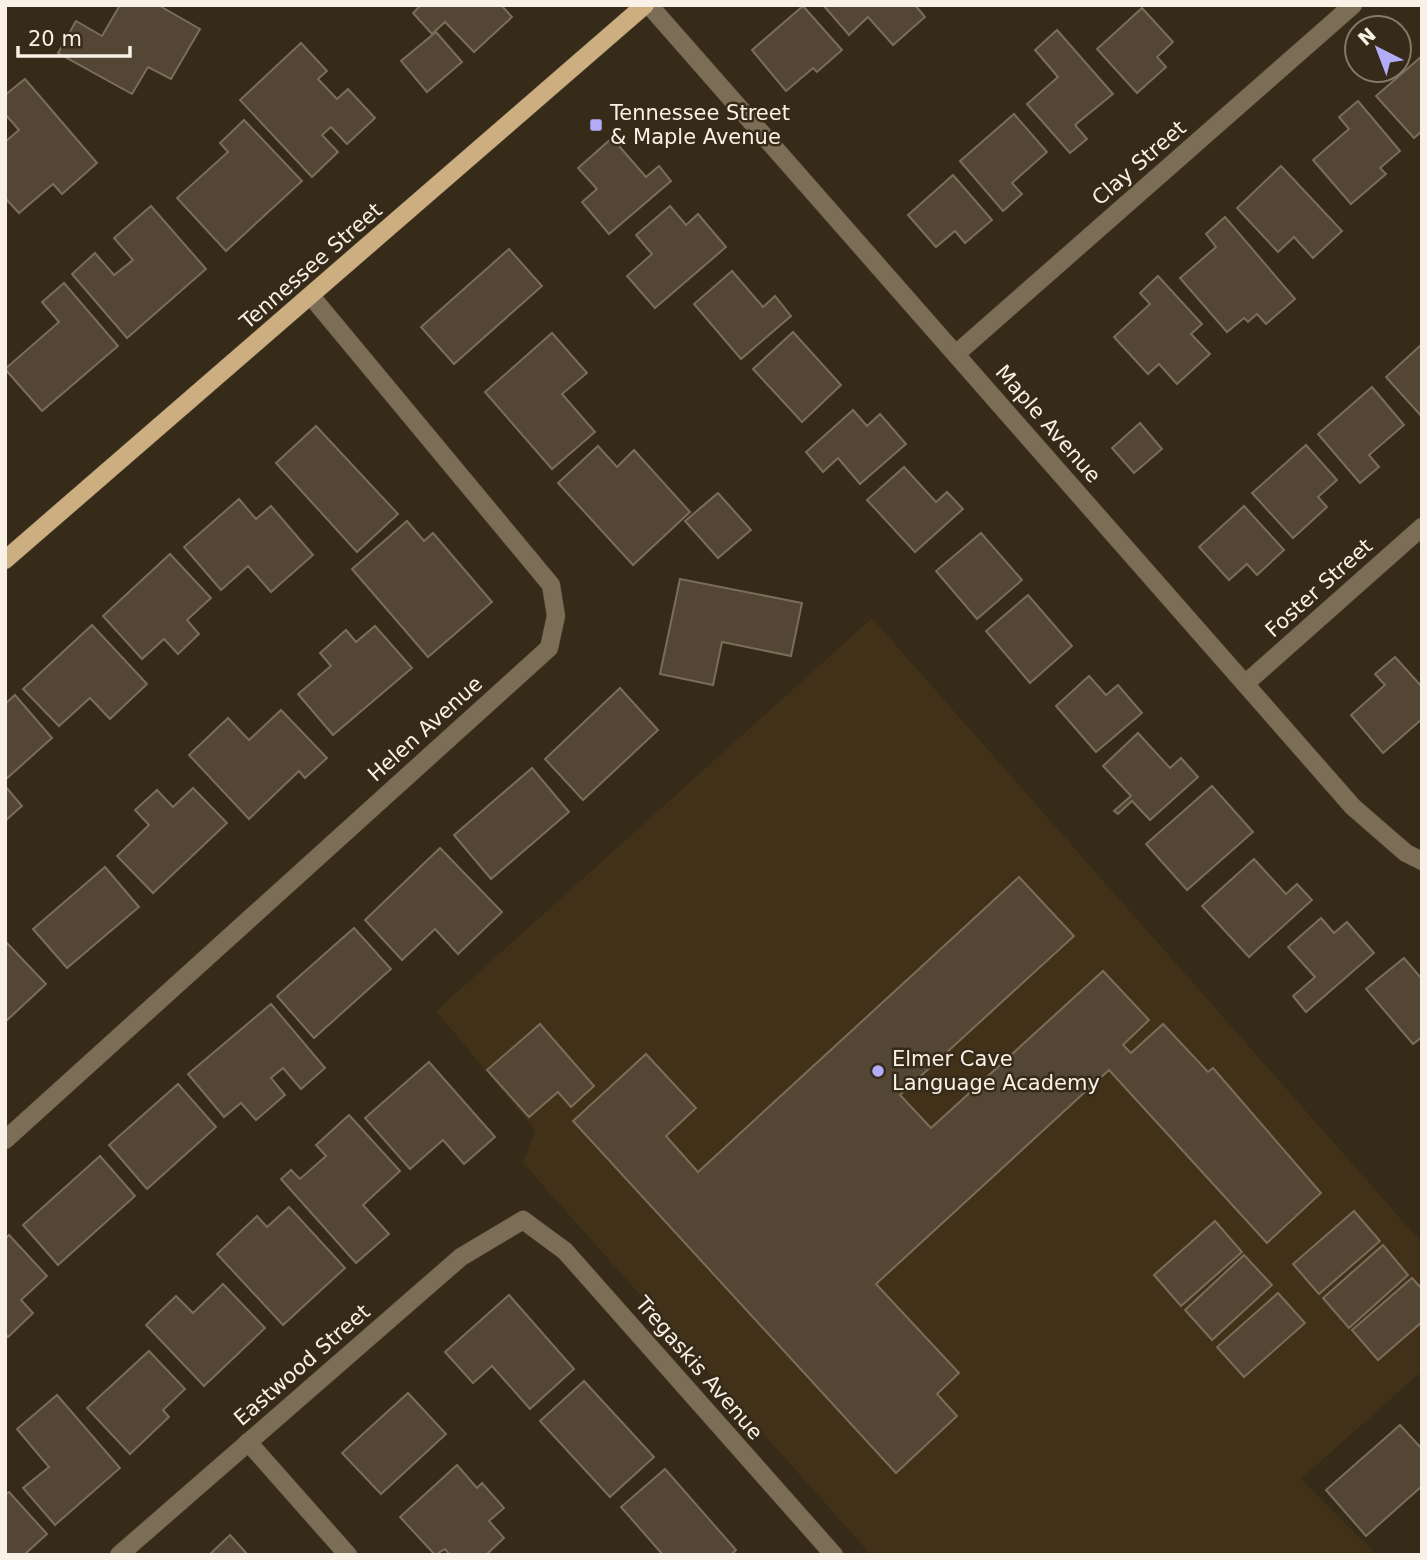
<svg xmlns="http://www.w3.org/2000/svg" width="1427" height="1560" viewBox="0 0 1427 1560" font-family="'DejaVu Sans',sans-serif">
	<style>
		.built { fill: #413119 }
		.building { fill: #534634; stroke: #7a6d59; stroke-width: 2 }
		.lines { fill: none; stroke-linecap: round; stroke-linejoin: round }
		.minor-casing { stroke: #514635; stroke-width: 19 }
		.major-casing { stroke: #514635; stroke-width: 19 }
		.minor { stroke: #7c6d57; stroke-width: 18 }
		.major { stroke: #ccae80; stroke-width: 18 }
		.poi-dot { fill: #b3adf9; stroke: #362a18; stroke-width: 2.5 }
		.labels { text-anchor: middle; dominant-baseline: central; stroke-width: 5; stroke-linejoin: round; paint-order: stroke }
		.poi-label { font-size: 21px; fill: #f9f1e6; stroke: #362a18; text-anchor: start }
		.street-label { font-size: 21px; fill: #f9f1e6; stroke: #362a18 }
	</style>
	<rect width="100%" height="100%" fill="#362a18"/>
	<path class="built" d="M 872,618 L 1422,1243 L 1422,1371 L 1301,1479 L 1377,1555 L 871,1555 L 523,1163 L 535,1130 L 436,1011 Z"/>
	<g class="building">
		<path d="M 120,5 L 158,5 L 200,29 L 171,79 L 148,67 L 132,94 L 58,53 L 76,21 L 102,36 Z"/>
		<path d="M 421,5 L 501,5 L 512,17 L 474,52 L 445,22 L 432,34 L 413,13 Z"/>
		<path d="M 823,5 L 915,5 L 925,17 L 893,45 L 868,17 L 849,35 Z"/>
		<path d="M 803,6 L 842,50 L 817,72 L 813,68 L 786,91 L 752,50 Z"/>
		<path d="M 1142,8 L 1173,42 L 1157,57 L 1166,67 L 1137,93 L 1097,49 Z"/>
		<path d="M 1057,30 L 1113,94 L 1075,125 L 1087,139 L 1070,153 L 1027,104 L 1058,77 L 1035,50 Z"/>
		<path d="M 436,32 L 462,62 L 427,92 L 401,61 Z"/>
		<path d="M 301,43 L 327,71 L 318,79 L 337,99 L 348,89 L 375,118 L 347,144 L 331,127 L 322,135 L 338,152 L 312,177 L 240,100 Z"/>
		<path d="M 1422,56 L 1422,131 L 1414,138 L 1376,96 Z"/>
		<path d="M 25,79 L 97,163 L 62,194 L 53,184 L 19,213 L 5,198 L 5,142 L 19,130 L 5,114 L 5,95 Z"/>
		<path d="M 1358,101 L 1400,151 L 1380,168 L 1386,174 L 1351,204 L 1313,160 L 1349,129 L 1339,117 Z"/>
		<path d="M 1014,114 L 1047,152 L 1012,183 L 1022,194 L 1003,211 L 960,161 Z"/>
		<path d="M 244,120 L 302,181 L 226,251 L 177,198 L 228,152 L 220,143 Z"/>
		<path d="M 612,138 L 646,177 L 659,166 L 671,181 L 609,234 L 582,202 L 597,189 L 578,168 Z"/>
		<path d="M 1281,166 L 1342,231 L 1313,258 L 1294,237 L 1278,252 L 1237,208 Z"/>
		<path d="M 953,175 L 992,220 L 965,243 L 955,231 L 936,247 L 908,215 Z"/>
		<path d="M 151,206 L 206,269 L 127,338 L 72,274 L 95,253 L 114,275 L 133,260 L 114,238 Z"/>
		<path d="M 670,206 L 686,225 L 698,214 L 726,247 L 655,308 L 627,276 L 652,254 L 636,235 Z"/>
		<path d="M 1225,217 L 1295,299 L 1266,324 L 1257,314 L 1248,322 L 1244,318 L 1227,332 L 1180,278 L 1216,247 L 1206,234 Z"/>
		<path d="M 509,249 L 542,286 L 454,364 L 421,327 Z"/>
		<path d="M 732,271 L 763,307 L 775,296 L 791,316 L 741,359 L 694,304 Z"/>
		<path d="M 1158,276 L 1202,324 L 1191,334 L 1210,354 L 1177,384 L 1159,364 L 1148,374 L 1114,337 L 1150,304 L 1140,293 Z"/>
		<path d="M 64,283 L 118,346 L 42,411 L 5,369 L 59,322 L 42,302 Z"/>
		<path d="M 793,332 L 841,385 L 802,422 L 753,369 Z"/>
		<path d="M 552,333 L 587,373 L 562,394 L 595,432 L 552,469 L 485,392 Z"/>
		<path d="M 1422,344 L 1422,417 L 1386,377 Z"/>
		<path d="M 1372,387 L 1404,425 L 1369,455 L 1379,467 L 1360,483 L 1318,434 Z"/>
		<path d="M 853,410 L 867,426 L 880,414 L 906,444 L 860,484 L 838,458 L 823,472 L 806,452 Z"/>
		<path d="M 1140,423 L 1162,449 L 1134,473 L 1112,448 Z"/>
		<path d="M 316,426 L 398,514 L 357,552 L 276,463 Z"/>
		<path d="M 1306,445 L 1337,480 L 1318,497 L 1327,507 L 1293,538 L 1252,493 Z"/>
		<path d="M 598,446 L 617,467 L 634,450 L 690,512 L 633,565 L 558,483 Z"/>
		<path d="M 904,467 L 936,502 L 947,492 L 963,509 L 915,552 L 867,500 Z"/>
		<path d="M 718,493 L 751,530 L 718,558 L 685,521 Z"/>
		<path d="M 239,499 L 256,519 L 271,506 L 313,555 L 271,592 L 248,566 L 221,590 L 184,547 Z"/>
		<path d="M 1244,506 L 1284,550 L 1257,575 L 1247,564 L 1229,580 L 1199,547 Z"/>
		<path d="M 407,521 L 424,541 L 433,533 L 492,602 L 428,657 L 352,569 Z"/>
		<path d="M 981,533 L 1022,580 L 977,619 L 936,571 Z"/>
		<path d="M 170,554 L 211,598 L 187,620 L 199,634 L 178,654 L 164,639 L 142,659 L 103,616 Z"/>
		<path d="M 680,579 L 802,603 L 791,656 L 722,642 L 713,685 L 660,674 Z"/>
		<path d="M 1028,595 L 1072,646 L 1030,683 L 986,631 Z"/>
		<path d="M 92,625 L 147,684 L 110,719 L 90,698 L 59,726 L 23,689 Z"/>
		<path d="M 375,626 L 412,668 L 333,735 L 298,694 L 331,666 L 320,653 L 346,630 L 356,642 Z"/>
		<path d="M 1395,657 L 1422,687 L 1422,719 L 1383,753 L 1351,715 L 1385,685 L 1375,674 Z"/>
		<path d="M 1089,676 L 1106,695 L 1118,685 L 1142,713 L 1096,752 L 1056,706 Z"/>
		<path d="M 620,688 L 658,730 L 583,800 L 545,759 Z"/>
		<path d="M 15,695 L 52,738 L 5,780 L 5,704 Z"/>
		<path d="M 281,710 L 327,758 L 305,778 L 299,771 L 249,819 L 189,755 L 228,718 L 249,740 Z"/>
		<path d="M 1138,733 L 1170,768 L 1181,758 L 1198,777 L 1150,820 L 1132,801 L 1118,814 L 1114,811 L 1131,796 L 1103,766 Z"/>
		<path d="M 532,768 L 569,812 L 491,879 L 454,835 Z"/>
		<path d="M 5,786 L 22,806 L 5,821 Z"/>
		<path d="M 1212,786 L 1253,832 L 1187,890 L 1146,844 Z"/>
		<path d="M 193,788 L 227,823 L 153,893 L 117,856 L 149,825 L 135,810 L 157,790 L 173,807 Z"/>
		<path d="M 440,848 L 502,912 L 458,954 L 435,929 L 402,960 L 365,920 Z"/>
		<path d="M 1254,859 L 1286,894 L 1297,884 L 1312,900 L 1249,957 L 1202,906 Z"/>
		<path d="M 105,867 L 139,907 L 67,968 L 33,929 Z"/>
		<path d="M 1019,877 L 1074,936 L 900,1095 L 931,1128 L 1103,971 L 1149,1020 L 1123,1045 L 1131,1053 L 1163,1024 L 1208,1072 L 1213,1068 L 1321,1193 L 1267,1243 L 1109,1070 L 876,1284 L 959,1373 L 937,1394 L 957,1416 L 896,1473 L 573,1121 L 646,1054 L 696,1108 L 666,1136 L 698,1172 Z"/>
		<path d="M 1321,918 L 1334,933 L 1347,922 L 1374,953 L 1306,1012 L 1293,996 L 1315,977 L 1288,947 Z"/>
		<path d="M 354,928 L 391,969 L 314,1038 L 277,996 Z"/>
		<path d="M 5,941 L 46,984 L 5,1022 Z"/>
		<path d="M 1404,958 L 1422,979 L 1422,1037 L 1413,1044 L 1366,989 Z"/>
		<path d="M 271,1004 L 325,1068 L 301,1089 L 283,1068 L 271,1078 L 285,1095 L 256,1120 L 241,1103 L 224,1117 L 188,1074 Z"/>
		<path d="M 540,1024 L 594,1086 L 571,1107 L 558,1092 L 529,1117 L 487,1070 Z"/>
		<path d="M 429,1062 L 495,1137 L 464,1164 L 443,1140 L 410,1169 L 365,1118 Z"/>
		<path d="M 178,1084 L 216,1127 L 147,1189 L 109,1145 Z"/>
		<path d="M 349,1115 L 400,1171 L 363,1205 L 389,1234 L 356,1263 L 281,1179 L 291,1170 L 300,1179 L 326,1156 L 316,1145 Z"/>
		<path d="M 100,1156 L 135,1196 L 58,1265 L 23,1225 Z"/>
		<path d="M 289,1207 L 345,1268 L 283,1325 L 217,1254 L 257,1216 L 267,1227 Z"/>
		<path d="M 1354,1211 L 1380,1241 L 1319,1294 L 1293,1264 Z"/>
		<path d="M 1215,1221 L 1242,1252 L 1181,1306 L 1154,1275 Z"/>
		<path d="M 9,1235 L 47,1276 L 21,1300 L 33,1313 L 8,1337 L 5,1334 L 5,1239 Z"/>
		<path d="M 1383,1245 L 1408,1275 L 1349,1328 L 1323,1298 Z"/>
		<path d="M 1244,1255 L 1272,1285 L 1212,1340 L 1185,1310 Z"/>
		<path d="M 1412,1278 L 1422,1289 L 1422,1322 L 1378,1360 L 1352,1330 Z"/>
		<path d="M 223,1284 L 265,1328 L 204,1386 L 146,1325 L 176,1296 L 193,1313 Z"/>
		<path d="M 1278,1293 L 1305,1323 L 1244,1377 L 1217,1347 Z"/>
		<path d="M 509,1295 L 574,1369 L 530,1409 L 492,1366 L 473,1383 L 445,1352 Z"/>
		<path d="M 149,1351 L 185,1389 L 163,1410 L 169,1417 L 130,1454 L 87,1408 Z"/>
		<path d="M 584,1381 L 654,1457 L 610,1497 L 540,1421 Z"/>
		<path d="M 408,1393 L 446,1434 L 381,1494 L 342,1453 Z"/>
		<path d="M 57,1395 L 120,1468 L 55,1525 L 23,1488 L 49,1467 L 17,1429 Z"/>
		<path d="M 1400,1425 L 1422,1449 L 1422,1486 L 1366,1536 L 1326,1490 Z"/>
		<path d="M 457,1465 L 477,1488 L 482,1483 L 504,1508 L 489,1521 L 504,1538 L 486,1555 L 450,1555 L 445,1549 L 435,1555 L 400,1517 Z"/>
		<path d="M 665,1469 L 736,1550 L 731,1555 L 663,1555 L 621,1507 Z"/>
		<path d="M 9,1492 L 47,1534 L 24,1555 L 5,1555 L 5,1495 Z"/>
		<path d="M 230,1535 L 248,1555 L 209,1555 Z"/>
	</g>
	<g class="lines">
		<defs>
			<g id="minor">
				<path d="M 649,5 L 1353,807 L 1406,853 L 1422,861"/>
				<path d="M 956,354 L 1353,5"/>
				<path d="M 1246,683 L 1422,527"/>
				<path d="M 5,1140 L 549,648 L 556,616 L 551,585 L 311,296"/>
				<path d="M 248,1442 L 348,1555"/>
				<path d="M 119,1555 L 461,1257 L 523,1220 L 565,1251 L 834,1555"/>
			</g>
			<path id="major" d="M 5,560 L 645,5"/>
		</defs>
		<use href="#minor" class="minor-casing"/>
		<use href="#major" class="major-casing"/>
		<use href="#minor" class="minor"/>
		<use href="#major" class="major"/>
	</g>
	<g class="poi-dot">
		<rect x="589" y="118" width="14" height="14" rx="3.5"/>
		<circle cx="878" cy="1071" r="7"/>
	</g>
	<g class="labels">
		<g class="poi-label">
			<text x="610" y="113">Tennessee Street<tspan x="610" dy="24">&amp; Maple Avenue</tspan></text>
			<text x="892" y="1059">Elmer Cave<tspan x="892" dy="24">Language Academy</tspan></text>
		</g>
		<g class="street-label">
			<text transform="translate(1139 163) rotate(-41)">Clay Street</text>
			<text transform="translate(311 266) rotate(-41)">Tennessee Street</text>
			<text transform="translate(1048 424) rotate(49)">Maple Avenue</text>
			<text transform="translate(1319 588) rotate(-42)">Foster Street</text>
			<text transform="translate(425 729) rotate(-42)">Helen Avenue</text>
			<text transform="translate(302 1365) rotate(-41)">Eastwood Street</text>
			<text transform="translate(699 1368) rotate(49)">Tregaskis Avenue</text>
		</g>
	</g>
	<rect width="1427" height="1560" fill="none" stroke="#f9f1e6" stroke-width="14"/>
	<g transform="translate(1378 49) rotate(318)"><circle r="33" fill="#362a18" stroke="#847a6a" stroke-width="2"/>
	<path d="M0-5L12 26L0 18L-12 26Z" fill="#b3adf9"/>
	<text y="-10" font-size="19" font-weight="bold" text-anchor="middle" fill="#f9f1e6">N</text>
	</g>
	<path d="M18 46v10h112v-10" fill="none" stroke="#f9f1e6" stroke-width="3.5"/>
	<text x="28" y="46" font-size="21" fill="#f9f1e6" stroke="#362a18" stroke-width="5" paint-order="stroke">20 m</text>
</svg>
